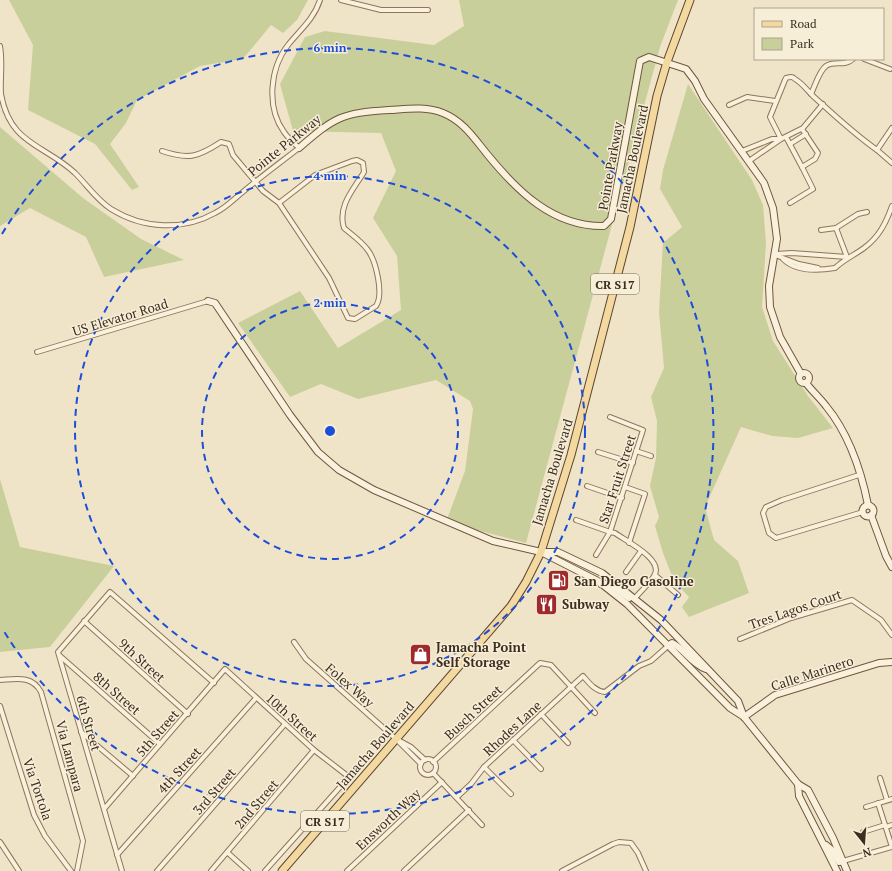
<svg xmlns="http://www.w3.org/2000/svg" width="892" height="871" viewBox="0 0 892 871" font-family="'PT Serif',serif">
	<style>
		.green { fill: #c9cf9b }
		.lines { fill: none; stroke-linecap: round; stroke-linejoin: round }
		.street-casing { stroke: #8d765c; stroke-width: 6 }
		.secondary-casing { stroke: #6f573f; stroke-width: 8 }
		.primary-casing { stroke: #5b4430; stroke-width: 9 }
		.street { stroke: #faf1dc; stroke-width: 4 }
		.secondary { stroke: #faf1dc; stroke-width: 6 }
		.primary { stroke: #f3d9a0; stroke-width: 7 }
		.ring { fill: none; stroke: #1d4ed8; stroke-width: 2; stroke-dasharray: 7 5 }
		.labels { text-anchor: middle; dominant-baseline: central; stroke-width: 3; stroke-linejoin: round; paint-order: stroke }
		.shield { fill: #f7eed8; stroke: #756857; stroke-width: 1 }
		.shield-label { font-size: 12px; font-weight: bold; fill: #3d2e20 }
		.street-label { font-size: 13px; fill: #3d2e20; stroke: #f7eed8 }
		.poi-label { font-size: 13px; font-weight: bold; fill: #3d2e20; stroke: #f7eed8; text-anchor: start }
		.centre { fill: #1d4ed8; stroke: #f7eed8; stroke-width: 2 }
		.ring-label { font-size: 12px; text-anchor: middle; font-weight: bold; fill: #1d4ed8; stroke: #f7eed8; stroke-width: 3; stroke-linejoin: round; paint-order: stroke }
	</style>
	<rect width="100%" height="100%" fill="#f0e4c8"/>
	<g class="green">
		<path d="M 9,0 L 308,0 L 297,20 L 283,33 L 271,25 L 243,59 L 200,66 L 137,100 L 126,123 L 110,144 L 139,187 L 132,190 L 95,144 L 28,110 L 33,45 Z"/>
		<path d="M 459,0 L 678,0 L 660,47 L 526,543 L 446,522 L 465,471 L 473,409 L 470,401 L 436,380 L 358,399 L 321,384 L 290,397 L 238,323 L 300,291 L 338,348 L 401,310 L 397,256 L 373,218 L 396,171 L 381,133 L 293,131 L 280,84 L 305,37 L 325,31 L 434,45 L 464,26 Z"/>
		<path d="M 688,84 L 752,180 L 763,205 L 766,243 L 762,307 L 773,341 L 808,396 L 833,428 L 798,438 L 772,436 L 741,427 L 705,507 L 714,540 L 738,561 L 749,593 L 689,617 L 682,607 L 689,597 L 674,581 L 663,553 L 655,526 L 659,517 L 650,486 L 656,458 L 657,421 L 651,397 L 664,368 L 659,312 L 663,243 L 682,227 L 660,189 L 663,170 Z"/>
		<path d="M 0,127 L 83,198 L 141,239 L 184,260 L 104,277 L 86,237 L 30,208 L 0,226 Z"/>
		<path d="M 0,479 L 20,547 L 114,566 L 50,647 L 0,652 Z"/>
	</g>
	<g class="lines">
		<defs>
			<g id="street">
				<path d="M 341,0 L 381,10 L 428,10"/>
				<path d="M 0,46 C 3,62 0,78 1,94 C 10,145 44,144 75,173 C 87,185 97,200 111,209 C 143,229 183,231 215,213 C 226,208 235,198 244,191 C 262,176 281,162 299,148 C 294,143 288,138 284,132 C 266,107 270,68 288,45 C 300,30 314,19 320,0"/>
				<path d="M 864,59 L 890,69"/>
				<path d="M 811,94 C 815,86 819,71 826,66 C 834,60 845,67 853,59"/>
				<path d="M 823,104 L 803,128 L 781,139 L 770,117 L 785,80 L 786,78 C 790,77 792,76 795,79 C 802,83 807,90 813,96 C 834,115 854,134 877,150"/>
				<path d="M 729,105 L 747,97 L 775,101"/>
				<path d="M 892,128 L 877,150 L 892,163"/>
				<path d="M 786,137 L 802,167"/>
				<path d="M 790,144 L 806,134"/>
				<path d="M 162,151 C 189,160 198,157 221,142 L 229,144 L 233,155 L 263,191 L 279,203 L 329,278 L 348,318 L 355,319 L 376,306 C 384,294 376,260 367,249 C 361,241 351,234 344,228 C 337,206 354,189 364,172 L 363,163 L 357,160 L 352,161 L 315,175 L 279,203"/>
				<path d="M 742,151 L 772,139 L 781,139 L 749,161"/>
				<path d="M 790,203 L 813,189 L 802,167 L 815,159 L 818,153 L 802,129"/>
				<path d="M 836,228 L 847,257"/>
				<path d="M 821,230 L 836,228 L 858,214 L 867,212"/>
				<path d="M 775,254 L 792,253 L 847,257"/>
				<path d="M 775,255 L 799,264 L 818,268"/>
				<path d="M 783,259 C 796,272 817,271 835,268 C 846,258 853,256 864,248 C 879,237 886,223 892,206"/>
				<path d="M 37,352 L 208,301"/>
				<path d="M 610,417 L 643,430 L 610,532 L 615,533 C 626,541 665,560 654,576 C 649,584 641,591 635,598"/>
				<path d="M 636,451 L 651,456"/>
				<path d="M 598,452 L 633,463"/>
				<path d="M 859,475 L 782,500 L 766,507 L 763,513 L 769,533 L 776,538 L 863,512"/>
				<path d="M 587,486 L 622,498"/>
				<path d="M 625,487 L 645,494 L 629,543"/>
				<path d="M 576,520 L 610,532 L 596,555"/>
				<path d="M 626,572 L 641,551"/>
				<path d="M 655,575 L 678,595"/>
				<path d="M 84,621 L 188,714"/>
				<path d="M 740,639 L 791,618 L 852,600 L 881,620 L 892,635"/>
				<path d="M 294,642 L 306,659 L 396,739 L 421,764"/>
				<path d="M 60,656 L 160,744"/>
				<path d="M 0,680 C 16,679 32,675 41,692 L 83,841 L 77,871"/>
				<path d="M 0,706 L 34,815 L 45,836 L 71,871"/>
				<path d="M 541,714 L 568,743"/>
				<path d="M 81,732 L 133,776"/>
				<path d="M 398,740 L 411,747 L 425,760"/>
				<path d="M 513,740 L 541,769"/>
				<circle cx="428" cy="767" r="8"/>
				<path d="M 433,762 L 540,663 L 551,665 L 595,713"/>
				<path d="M 484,767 L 511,794"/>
				<path d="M 433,773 L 482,825"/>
				<path d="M 880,778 L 887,800"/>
				<path d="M 457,797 L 471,784 L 484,767 L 583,676 C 589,683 595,691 605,692 L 639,666 L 651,661 L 669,645"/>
				<path d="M 878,803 L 892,847"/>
				<path d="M 866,807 L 892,799"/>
				<path d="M 104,809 L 225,669 L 314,750 L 349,777 L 265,871"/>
				<path d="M 886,827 L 892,825"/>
				<path d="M 863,832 L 885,825"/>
				<path d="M 0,842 L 19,871"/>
				<path d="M 228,853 L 248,871"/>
				<path d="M 117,855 L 256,698"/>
				<path d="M 843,861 L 892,847"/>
				<path d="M 122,871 L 58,652 L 110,592 L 214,683"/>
				<path d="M 157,871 L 285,724"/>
				<path d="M 211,871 L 314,750"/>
				<path d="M 347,871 L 442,782"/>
				<path d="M 404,871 L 469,810"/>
				<path d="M 562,871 L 613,844 L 619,842 L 631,843 L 638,853 L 646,871"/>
			</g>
			<g id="secondary">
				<path d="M 299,148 C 335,117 341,113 389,110 C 407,109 425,106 443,113 C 463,121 474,138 487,154 C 517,191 553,227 604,226 L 611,219 L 640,61 L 649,57 L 686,69 L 695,81 L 704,99 L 764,183 L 773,208 L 777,239 L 769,286 L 770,307 L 780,337 L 801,374"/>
				<path d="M 208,301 L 215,303 L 290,415 L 318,452 L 339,470 L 374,490 L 493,541 L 541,552 L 558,552 L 602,573 L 661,620 L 738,701 L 744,717"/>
				<circle cx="804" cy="378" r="5"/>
				<path d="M 806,383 C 812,391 820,398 826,406 C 849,434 861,470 868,505"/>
				<circle cx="868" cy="511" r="5.5"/>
				<path d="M 871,515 L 886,556 L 892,567"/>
				<path d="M 543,553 L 598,581 L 627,604 L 730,708 L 744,717 L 798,784 L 808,790 L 833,838 L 847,871"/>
				<path d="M 601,584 L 610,584 L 629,598"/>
				<path d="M 669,645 L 672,643 C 686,650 690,663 706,669"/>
				<path d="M 744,717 L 775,695 L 879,663 L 892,662"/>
				<path d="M 798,784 L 799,796 L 837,871"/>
				<path d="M 826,845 L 832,850 L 839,862 L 843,861"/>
			</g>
			<path id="primary" d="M 282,871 L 511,606 L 526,582 L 541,552 L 571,455 L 630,227 L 657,96 L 667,62 L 690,0"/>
		</defs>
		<use href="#street" class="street-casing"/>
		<use href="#secondary" class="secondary-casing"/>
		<use href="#primary" class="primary-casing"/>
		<use href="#street" class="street"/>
		<use href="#secondary" class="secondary"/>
		<use href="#primary" class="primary"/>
	</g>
	<g class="ring">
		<circle cx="330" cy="431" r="128"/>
		<circle cx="330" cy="431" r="255"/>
		<path d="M2 234A383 383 0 1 1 2 628"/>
	</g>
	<defs>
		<symbol id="fuel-square" viewBox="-11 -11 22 22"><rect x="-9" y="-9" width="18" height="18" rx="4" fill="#9e2a2b" stroke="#f7eed8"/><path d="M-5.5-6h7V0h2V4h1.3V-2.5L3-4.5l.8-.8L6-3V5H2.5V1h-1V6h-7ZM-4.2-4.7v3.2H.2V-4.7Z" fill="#fff"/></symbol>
		<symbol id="restaurant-square" viewBox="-11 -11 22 22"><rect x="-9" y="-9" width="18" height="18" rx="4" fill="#9e2a2b" stroke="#f7eed8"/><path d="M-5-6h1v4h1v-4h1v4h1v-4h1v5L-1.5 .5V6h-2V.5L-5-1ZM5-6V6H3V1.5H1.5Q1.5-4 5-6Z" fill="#fff"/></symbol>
		<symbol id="shop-square" viewBox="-11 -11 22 22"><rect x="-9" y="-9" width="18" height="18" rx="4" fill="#9e2a2b" stroke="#f7eed8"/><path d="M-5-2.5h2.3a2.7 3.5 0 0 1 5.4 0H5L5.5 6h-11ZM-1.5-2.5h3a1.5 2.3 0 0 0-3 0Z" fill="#fff"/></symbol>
	</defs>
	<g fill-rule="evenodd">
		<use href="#fuel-square" x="546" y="568" width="25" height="25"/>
		<use href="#restaurant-square" x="534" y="592" width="25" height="25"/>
		<use href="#shop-square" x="408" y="642" width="25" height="25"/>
	</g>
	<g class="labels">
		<g class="shield">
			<rect x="591" y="274" width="48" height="20" rx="3"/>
			<rect x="301" y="811" width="48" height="20" rx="3"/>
		</g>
		<g class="shield-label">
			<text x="615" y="284">CR S17</text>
			<text x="325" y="821">CR S17</text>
		</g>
		<g class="street-label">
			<text transform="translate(284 145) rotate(-39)">Pointe Parkway</text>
			<text transform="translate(632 159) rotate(-78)">Jamacha Boulevard</text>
			<text transform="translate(610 166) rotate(-80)">Pointe Parkway</text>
			<text transform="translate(120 317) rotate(-17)">US Elevator Road</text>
			<text transform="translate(552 472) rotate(-73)">Jamacha Boulevard</text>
			<text transform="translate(617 479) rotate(-72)">Star Fruit Street</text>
			<text transform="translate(795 609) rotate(-19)">Tres Lagos Court</text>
			<text transform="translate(142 660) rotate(42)">9th Street</text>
			<text transform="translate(812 673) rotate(-18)">Calle Marinero</text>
			<text transform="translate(350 685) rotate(41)">Folex Way</text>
			<text transform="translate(117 693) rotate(41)">8th Street</text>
			<text transform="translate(473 712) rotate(-43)">Busch Street</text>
			<text transform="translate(292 717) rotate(42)">10th Street</text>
			<text transform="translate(89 723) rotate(74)">6th Street</text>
			<text transform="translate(512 728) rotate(-43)">Rhodes Lane</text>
			<text transform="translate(157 733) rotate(-49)">5th Street</text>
			<text transform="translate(375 745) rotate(-49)">Jamacha Boulevard</text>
			<text transform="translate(70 756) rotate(75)">Via Lampara</text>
			<text transform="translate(179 770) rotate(-48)">4th Street</text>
			<text transform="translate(38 789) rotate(71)">Via Tortola</text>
			<text transform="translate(214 791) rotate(-49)">3rd Street</text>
			<text transform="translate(256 804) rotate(-50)">2nd Street</text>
			<text transform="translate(388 819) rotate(-43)">Ensworth Way</text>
		</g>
		<g class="poi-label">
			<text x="574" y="581">San Diego Gasoline</text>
			<text x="562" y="604">Subway</text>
			<text x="436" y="647">Jamacha Point<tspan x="436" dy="15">Self Storage</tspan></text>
		</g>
	</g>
	<circle cx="330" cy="431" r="6" class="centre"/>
	<g class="ring-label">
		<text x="330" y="52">6 min</text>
		<text x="330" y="180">4 min</text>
		<text x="330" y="307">2 min</text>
	</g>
	<rect x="754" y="8" width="130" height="52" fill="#f7eed8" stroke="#ada18e"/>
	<rect x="762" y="21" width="20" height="6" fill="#f3d9a0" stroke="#ada18e"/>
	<text x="790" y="28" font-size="12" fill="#3d2e20">Road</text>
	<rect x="762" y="38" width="20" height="12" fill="#c9cf9b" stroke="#ada18e"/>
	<text x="790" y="48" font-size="12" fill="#3d2e20">Park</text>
	<g transform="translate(864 843) rotate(163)" stroke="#f7eed8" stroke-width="3" paint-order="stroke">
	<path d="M0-3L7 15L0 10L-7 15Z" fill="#3d2e20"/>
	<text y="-6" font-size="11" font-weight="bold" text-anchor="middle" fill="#3d2e20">N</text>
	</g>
</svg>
